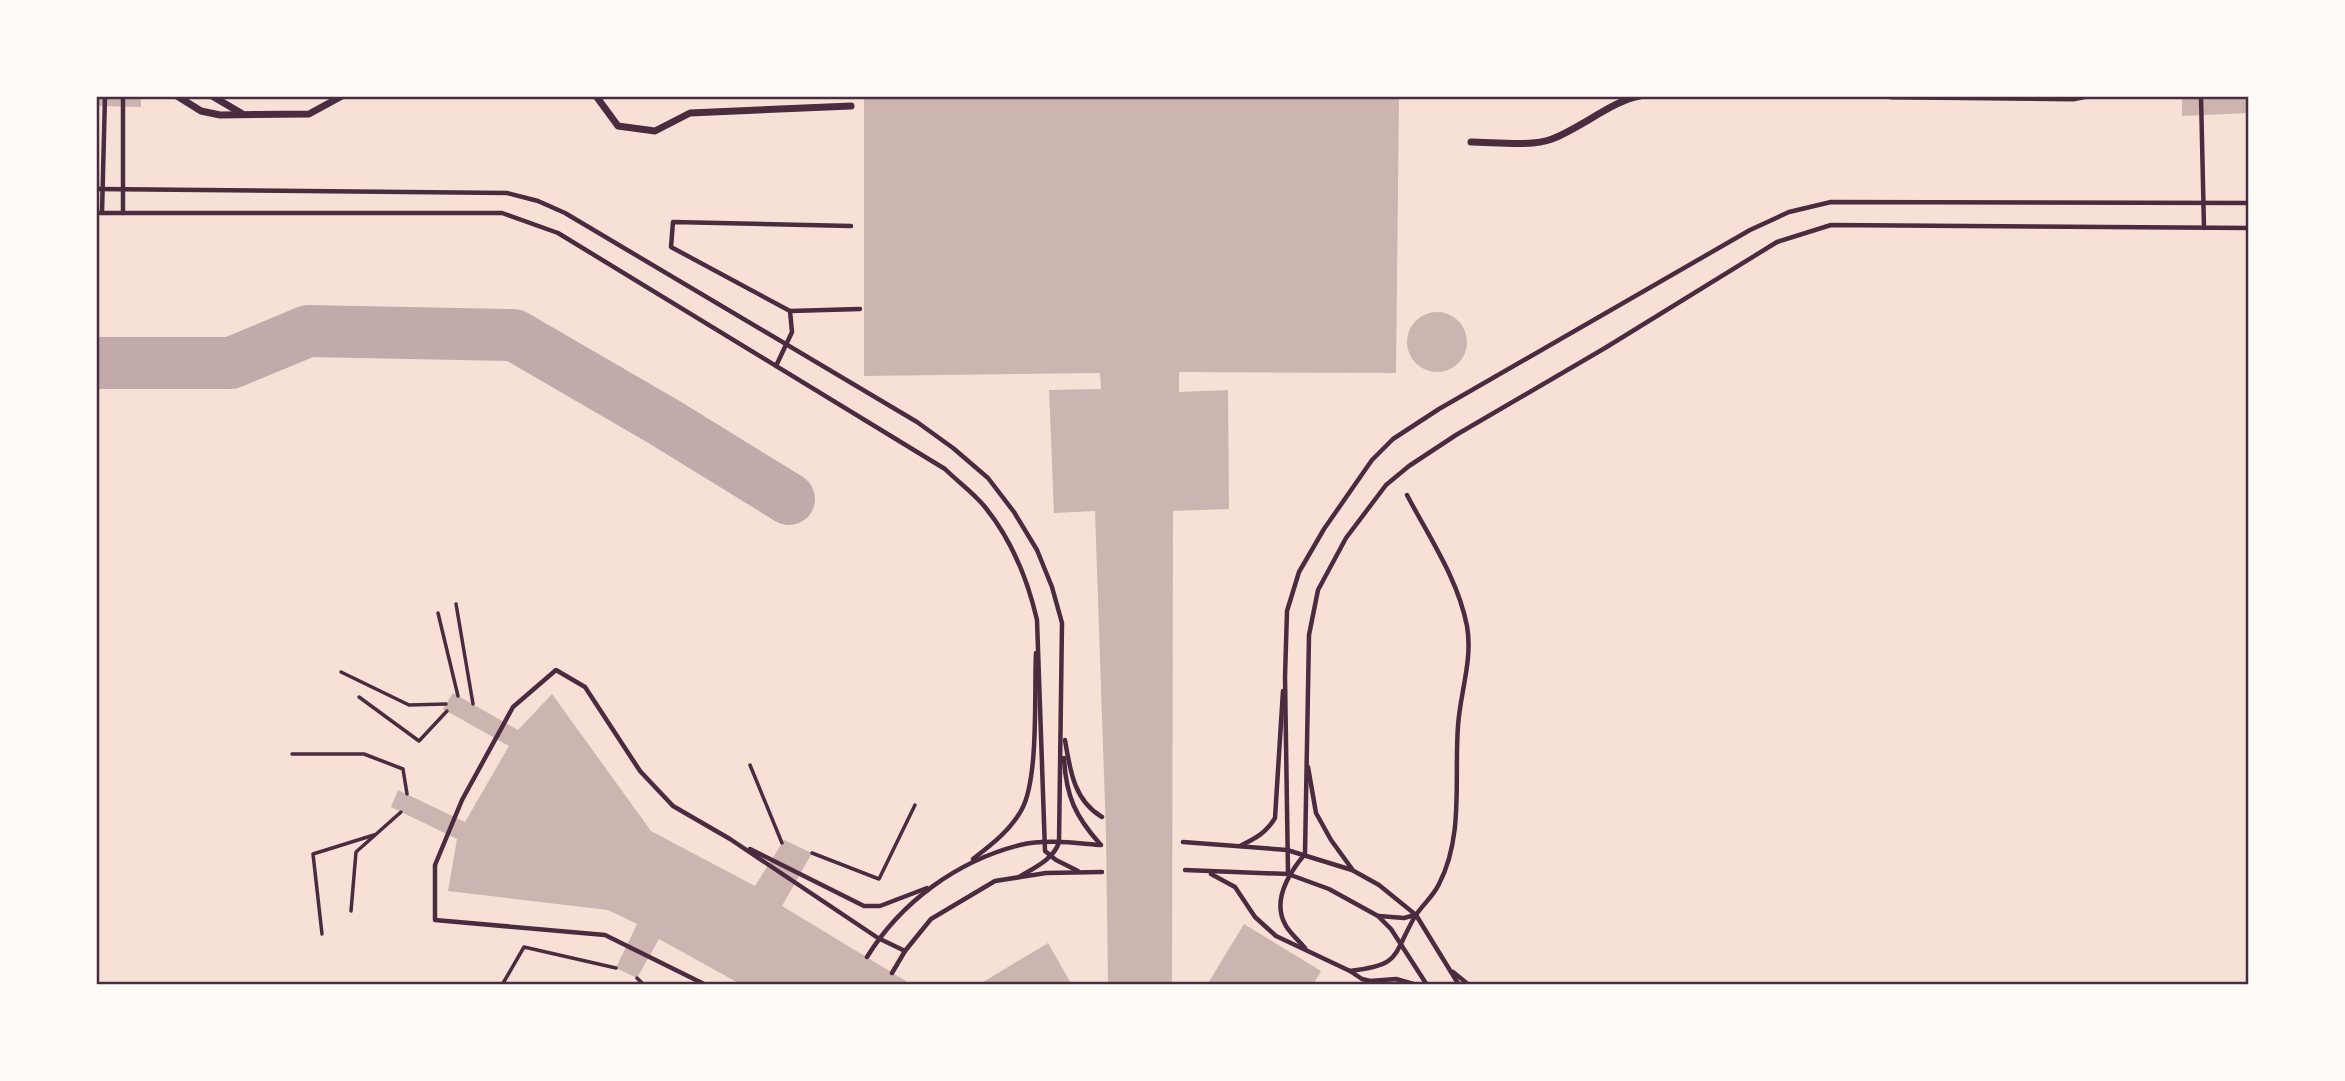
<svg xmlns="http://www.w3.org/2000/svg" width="2345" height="1081" viewBox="0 0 2345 1081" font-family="Raleway,sans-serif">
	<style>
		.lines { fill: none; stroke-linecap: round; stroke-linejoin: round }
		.taxiway { stroke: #c3aaaa; stroke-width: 52 }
		.building { fill: #ccb4b1 }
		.path { stroke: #4a2c40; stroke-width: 3.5 }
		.service { stroke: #4a2c40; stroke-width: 4.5 }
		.minor { stroke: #4a2c40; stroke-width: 7 }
		.neatline { fill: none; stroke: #4a2c40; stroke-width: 2.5 }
	</style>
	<rect width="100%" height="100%" fill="#f7e1d7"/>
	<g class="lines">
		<path class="taxiway" d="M 96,363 L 231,363 L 308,331 L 514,335 L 664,422 L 789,499"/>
	</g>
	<g class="building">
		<path d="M 96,96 L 141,96 L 141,107 L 96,106 Z"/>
		<path d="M 864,96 L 1399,96 L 1396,373 L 1179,372 L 1179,392 L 1228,390 L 1229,509 L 1173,511 L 1172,985 L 1108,985 L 1106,834 L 1095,511 L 1054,513 L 1049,390 L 1101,389 L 1100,373 L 864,376 Z"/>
		<path d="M 2182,96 L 2249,96 L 2249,113 L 2182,116 Z"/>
		<circle cx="1437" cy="342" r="30"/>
		<path d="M 453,693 L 518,730 L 552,694 L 651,831 L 755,886 L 784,840 L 812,853 L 782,906 L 906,981 L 905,985 L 742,985 L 659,939 L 637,978 L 616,968 L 637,924 L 608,910 L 448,891 L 457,839 L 391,807 L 398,790 L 465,822 L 509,746 L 443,709 Z"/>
		<path d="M 1244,924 L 1321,971 L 1313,985 L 1207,985 Z"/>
		<path d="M 1048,943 L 1072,985 L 978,985 Z"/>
	</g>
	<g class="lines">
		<g class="path">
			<path d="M 456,604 L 473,704"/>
			<path d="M 438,613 L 458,696"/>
			<path d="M 341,672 L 409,705 L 446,704"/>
			<path d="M 359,697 L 419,741 L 447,711"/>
			<path d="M 292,754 L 364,754 L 403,769 L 407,794"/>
			<path d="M 750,765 L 782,843"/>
			<path d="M 812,853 L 879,879 L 915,805"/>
			<path d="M 351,911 L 356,852 L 401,812"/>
			<path d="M 322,934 L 313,854 L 374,835"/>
			<path d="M 637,978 L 644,985"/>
			<path d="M 502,985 L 524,947 L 616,968"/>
		</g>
		<g class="service">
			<path d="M 2201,96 L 2204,228"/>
			<path d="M 96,189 L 507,193 L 538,201 L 565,213 L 917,422 L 953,448 L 988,478 L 1014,512 L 1037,550 L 1052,587 L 1062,623 L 1059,842 C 1054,859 1034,868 1019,877"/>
			<path d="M 96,213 L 502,213 L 558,233 L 945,469 C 958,482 974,493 985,507 C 1011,539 1028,581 1037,620 L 1045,851 L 1056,860 L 1078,871"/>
			<path d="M 102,213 L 105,96"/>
			<path d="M 123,213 L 123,96"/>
			<path d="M 851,226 L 673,222 L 671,247 L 790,311 L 860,309"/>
			<path d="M 776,366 L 792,332 L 790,311"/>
			<path d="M 1065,740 C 1070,770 1074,801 1102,817"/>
			<path d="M 1064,758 C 1066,796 1075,816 1100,844"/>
			<path d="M 1308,767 L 1316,813 L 1331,840 L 1352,869"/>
			<path d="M 1183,842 L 1287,850 L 1352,870 L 1379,885 L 1416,915 L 1459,985"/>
			<path d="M 1240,846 C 1256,838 1266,833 1275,818 L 1283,691"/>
			<path d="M 750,849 L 864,906 L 880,906 L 927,888"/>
			<path d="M 973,859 C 991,845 1011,830 1022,809 C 1039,777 1034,692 1036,653"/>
			<path d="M 1185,870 L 1288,874 L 1329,889 L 1378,916 L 1391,929 L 1427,985"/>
			<path d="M 1288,873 L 1285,677 L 1287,611 L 1299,572 L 1324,529 L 1372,460 L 1393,439 L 1439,409 L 1750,230 L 1789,212 L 1831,202 L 2249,203"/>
			<path d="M 1211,874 L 1235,887 L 1255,917 L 1276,936 L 1350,971 L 1362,979 L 1370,981 L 1396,979 L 1417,985"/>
			<path d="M 1379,916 L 1404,918 L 1415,915"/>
			<path d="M 1305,948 C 1299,941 1291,934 1286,926 C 1271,901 1289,873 1305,854 L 1309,635 L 1318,590 L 1346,538 L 1386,485 L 1409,466 L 1456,435 L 1605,348 L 1777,242 L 1831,225 L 2249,228"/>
			<path d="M 867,957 C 901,902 957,861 1020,845 C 1046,839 1074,843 1101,845"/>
			<path d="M 1350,971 C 1401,965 1392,957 1414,918 C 1421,906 1433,897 1439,884 C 1464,836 1454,779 1458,726 C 1460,693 1473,660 1467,626 C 1458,579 1429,537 1407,495"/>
			<path d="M 1453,972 L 1469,985"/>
			<path d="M 892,973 L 905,951 L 931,919 L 995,881 L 1046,873 L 1102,872"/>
			<path d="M 706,985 L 605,935 L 435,920 L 435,865 L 462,800 L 513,707 L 556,670 L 585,687 L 640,771 L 673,806 L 730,839 L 878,938 L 905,951"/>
		</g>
		<g class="minor">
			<path d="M 177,96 L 201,111 L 220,115 L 309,114 L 342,96"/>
			<path d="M 212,96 L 241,113"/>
			<path d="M 596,96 L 618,126 L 655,131 L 690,113 L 851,106"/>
			<path d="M 1891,96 L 2073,98 L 2083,96"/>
			<path d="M 1471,142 C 1494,142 1531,147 1552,139 C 1579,129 1616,99 1640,96"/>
		</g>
	</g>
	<rect width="2345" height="1081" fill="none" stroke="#fffaf5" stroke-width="196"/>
	<rect x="98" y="98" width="2149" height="885" class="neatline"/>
</svg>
